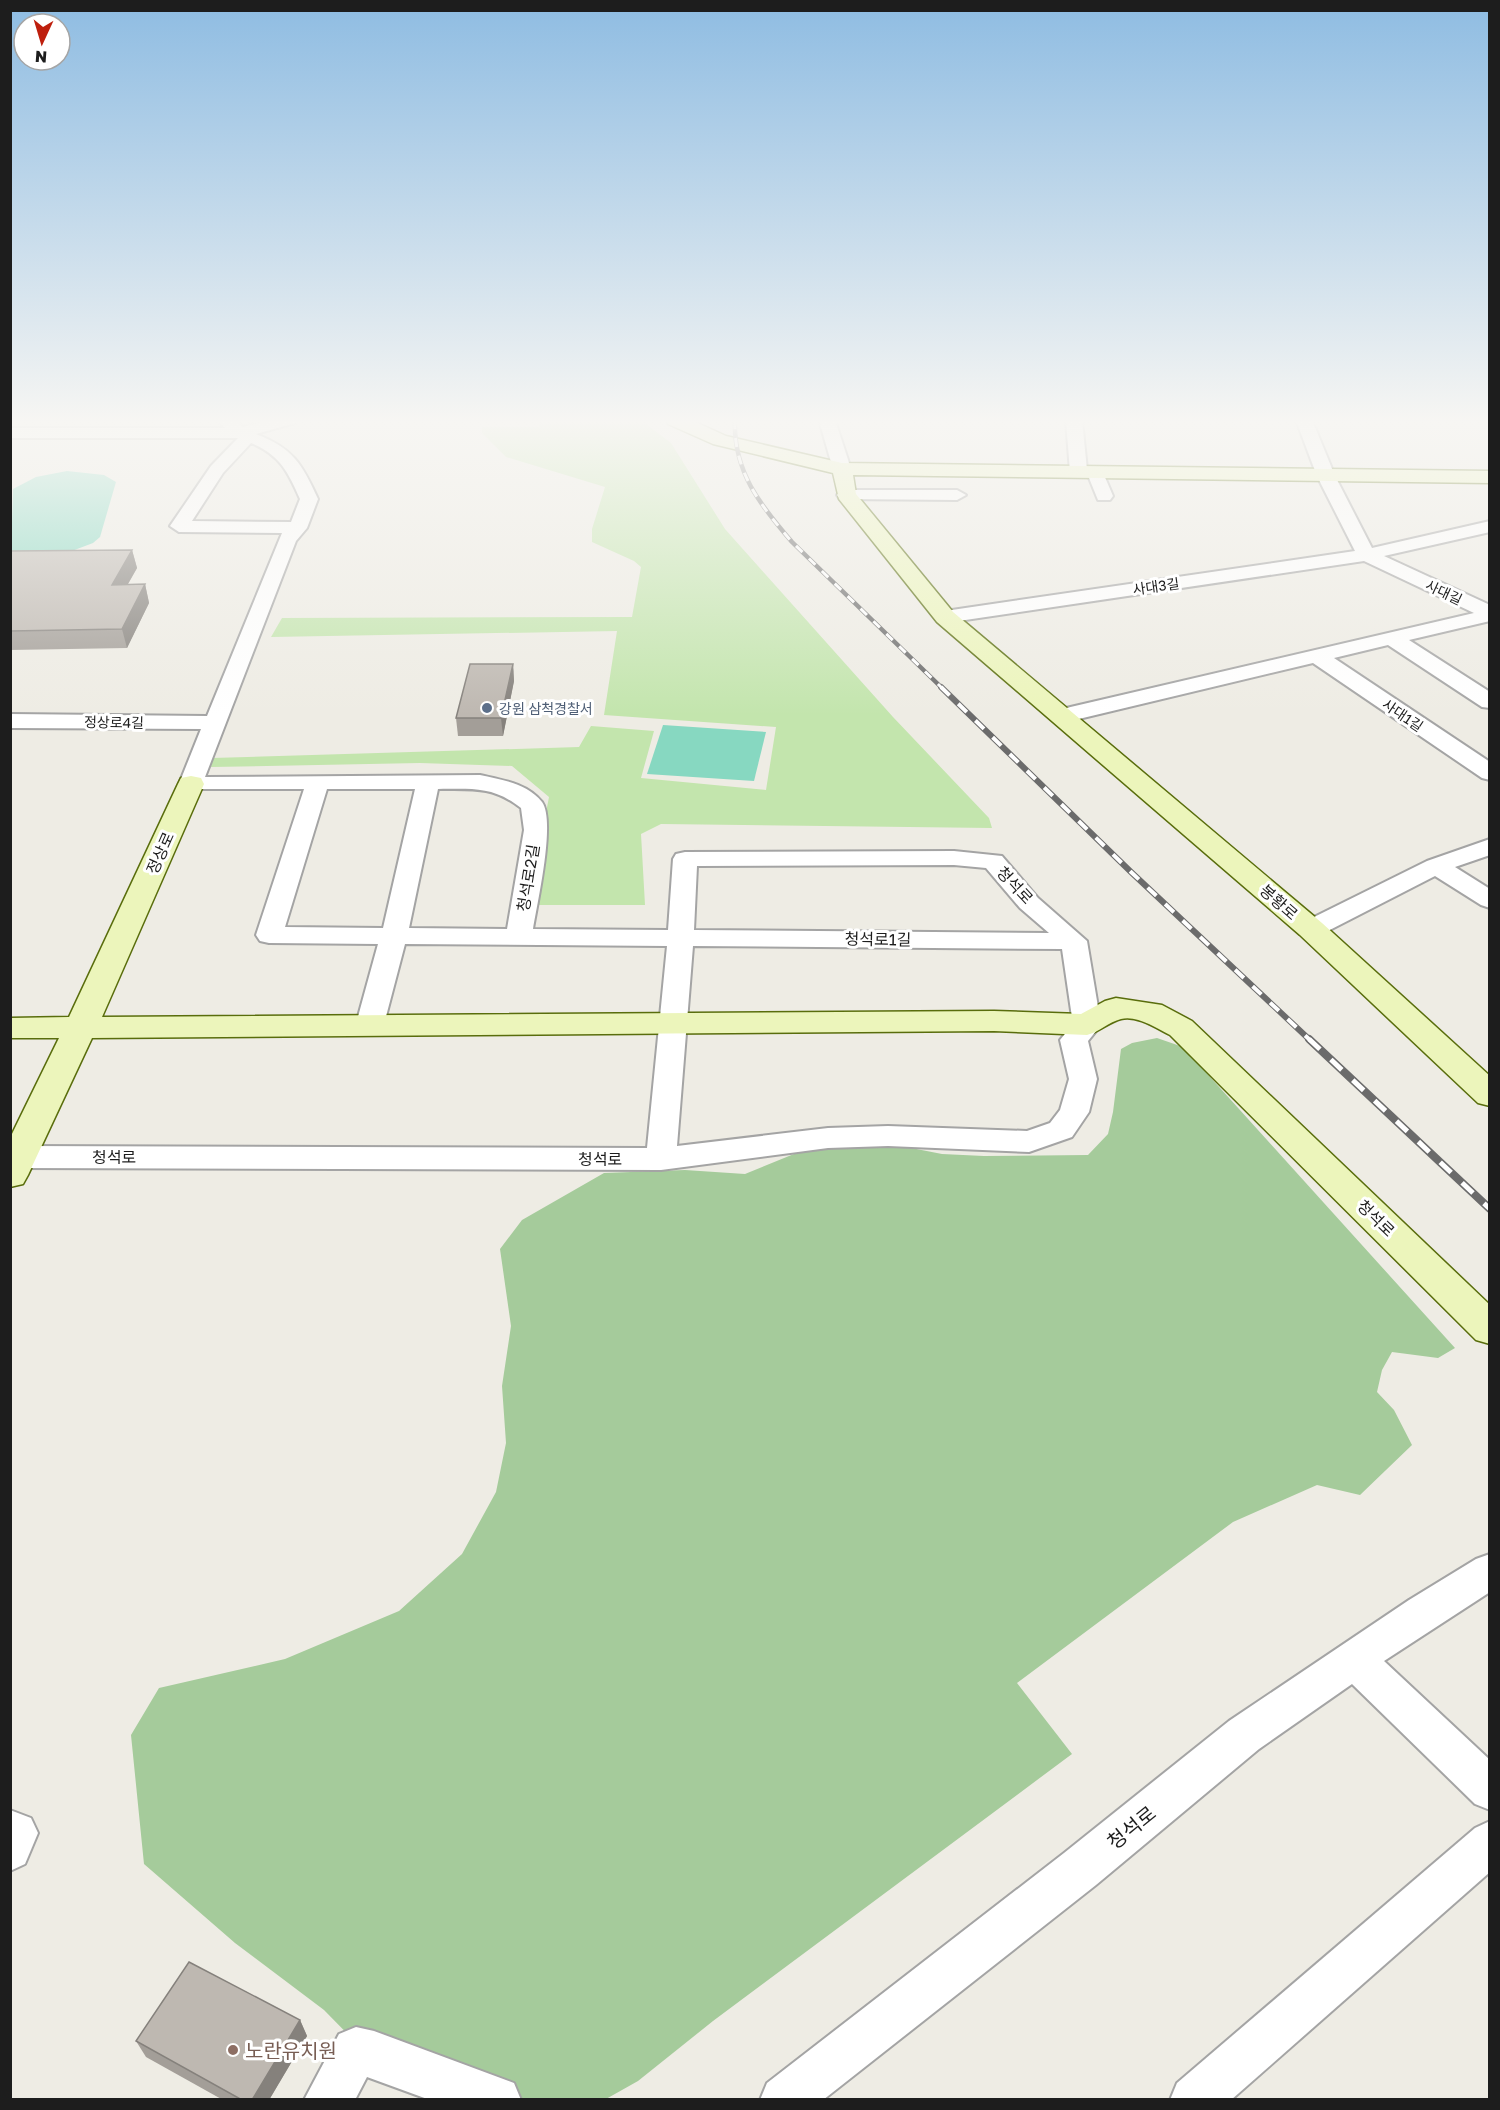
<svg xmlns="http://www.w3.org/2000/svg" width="1500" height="2110" viewBox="0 0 1500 2110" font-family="'Golos Text','Noto Sans KR',sans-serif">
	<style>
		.grass { fill: #c3e5ad }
		.forest { fill: #a5cb9b }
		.pitch { fill: #87d8c1 }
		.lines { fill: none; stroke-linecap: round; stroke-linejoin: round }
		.street-casing { stroke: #a4a4a4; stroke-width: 4 }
		.secondary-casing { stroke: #596d0c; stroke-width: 3 }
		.street { fill: #fff; fill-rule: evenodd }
		.secondary { fill: #ecf5bb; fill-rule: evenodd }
		.rail-far2-casing { stroke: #6b6b6b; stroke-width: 4.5 }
		.rail-far1-casing { stroke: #6b6b6b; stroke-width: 6 }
		.rail-casing { stroke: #6b6b6b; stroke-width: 8 }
		.rail-far2 { stroke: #fff; stroke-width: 3; stroke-dasharray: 9; stroke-linecap: butt }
		.rail-far1 { stroke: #fff; stroke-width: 4; stroke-dasharray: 12; stroke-linecap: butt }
		.rail { stroke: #fff; stroke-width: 5; stroke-dasharray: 15; stroke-linecap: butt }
		.wall { fill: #a39e98 }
		.shaded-wall { fill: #85817c }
		.building { fill: #beb8b1; stroke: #85817c; stroke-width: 1.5 }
		.service-dot { fill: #5c6f8a; stroke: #fff; stroke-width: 2 }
		.education-dot { fill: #8d6e63; stroke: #fff; stroke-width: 2 }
		.labels { text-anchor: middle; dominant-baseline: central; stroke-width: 6; stroke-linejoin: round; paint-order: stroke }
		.far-street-label { font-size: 14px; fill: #1d1d1d; stroke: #fff }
		.far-service-label { font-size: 14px; fill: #4e5e75; stroke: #fff; text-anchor: start }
		.street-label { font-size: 16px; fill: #1d1d1d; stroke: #fff }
		.near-street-label { font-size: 20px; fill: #1d1d1d; stroke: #fff }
		.near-education-label { font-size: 20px; fill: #785e54; stroke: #fff; text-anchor: start }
	</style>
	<rect width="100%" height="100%" fill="#eeece4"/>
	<path class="grass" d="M 539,420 L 641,420 L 671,443 L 725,529 L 893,717 L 989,818 L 992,828 L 661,824 L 641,834 L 645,905 L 528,905 L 549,797 L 512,766 L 420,763 L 211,767 L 212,758 L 579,747 L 591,726 L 654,731 L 641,778 L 766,790 L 776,727 L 604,715 L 617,631 L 271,637 L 282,618 L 632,617 L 641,567 L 634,561 L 592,542 L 592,529 L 605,487 L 506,457 L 482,433 L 482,427 L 539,427 Z"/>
	<path class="forest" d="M 1157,1038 L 1183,1047 L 1455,1348 L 1438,1358 L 1392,1352 L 1382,1370 L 1377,1392 L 1394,1410 L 1412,1445 L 1360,1495 L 1317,1485 L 1233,1522 L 1017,1683 L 1072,1754 L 713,2021 L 638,2081 L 606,2099 L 443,2099 L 379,2066 L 324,2010 L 235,1943 L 144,1864 L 131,1735 L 159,1688 L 285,1659 L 399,1611 L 462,1554 L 496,1492 L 506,1443 L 502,1386 L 511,1326 L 500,1249 L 522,1220 L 604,1173 L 685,1170 L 745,1174 L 821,1143 L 901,1146 L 942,1154 L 984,1156 L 1088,1155 L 1108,1134 L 1113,1112 L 1121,1049 L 1132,1043 Z"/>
	<g class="pitch">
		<path d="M 67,471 L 104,475 L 116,482 L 100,537 L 93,543 L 64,554 L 11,556 L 13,489 L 36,477 Z"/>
		<path d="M 663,725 L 766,732 L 754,781 L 647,774 Z"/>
	</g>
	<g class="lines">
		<defs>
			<g id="street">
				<path d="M 218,420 L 235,420 L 243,427 L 270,420 L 297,420 L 295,423 L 256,434 C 293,448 302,464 318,499 L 307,528 L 296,541 L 205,777 L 480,775 C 502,780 527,783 542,802 C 556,821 537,904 533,929 L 668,930 L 673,859 L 676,854 L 685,852 L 954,851 L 1002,856 L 1038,898 L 1087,941 L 1101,1025 L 1088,1041 L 1097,1079 L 1089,1112 L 1072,1137 L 1029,1152 L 888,1146 L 828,1148 L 661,1170 L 20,1168 L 10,1165 L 10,1149 L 20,1146 L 647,1148 L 667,946 L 405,944 L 384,1024 L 380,1030 L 370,1033 L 360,1030 L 356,1024 L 378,944 L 269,943 L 260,941 L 256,935 L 304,789 L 183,789 L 179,784 L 201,729 L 10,728 L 10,714 L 207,716 L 282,533 L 179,532 L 170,526 L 211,466 L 238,438 L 10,438 L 10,428 L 225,428 ZM 251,443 C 280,455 288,472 300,499 L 291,522 L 192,521 L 223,473 ZM 327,789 L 415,789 L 383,928 L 285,927 ZM 438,789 C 472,789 493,786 521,808 L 524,830 L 507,929 L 409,928 ZM 954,865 L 986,868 L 1020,908 L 1049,933 L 694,930 L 697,866 ZM 693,946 L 1062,949 L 1073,1024 L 1060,1040 L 1069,1079 L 1060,1110 L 1050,1123 L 1027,1131 L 888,1126 L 828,1128 L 677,1146 Z"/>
				<path d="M 819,420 L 835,420 L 851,469 L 848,473 L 836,473 L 833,469 Z"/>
				<path d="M 1066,420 L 1082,420 L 1087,470 L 1095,467 L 1101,468 L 1113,496 L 1110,500 L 1098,500 L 1087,473 L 1079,477 L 1070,472 Z"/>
				<path d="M 1296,420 L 1312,420 L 1335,476 L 1372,548 L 1490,521 L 1490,532 L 1384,556 L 1490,605 L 1490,621 L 1409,640 L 1490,692 L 1490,708 L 1482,707 L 1388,645 L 1334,658 L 1490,762 L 1490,780 L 1482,778 L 1313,663 L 1062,723 L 1054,721 L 1051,716 L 1054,711 L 1062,709 L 1474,613 L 1364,561 L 945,623 L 938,621 L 935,617 L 938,613 L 945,611 L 1355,551 L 1317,476 Z"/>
				<path d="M 846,490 L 957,490 L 966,495 L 957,500 L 840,499 L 837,495 L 840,491 Z"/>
				<path d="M 1490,839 L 1490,855 L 1455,867 L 1490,889 L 1490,908 L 1481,905 L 1435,876 L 1320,935 L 1311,937 L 1302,935 L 1298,929 L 1302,923 L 1427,861 Z"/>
				<path d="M 1490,1554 L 1490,1592 L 1384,1661 L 1490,1760 L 1490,1810 L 1475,1804 L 1352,1684 L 1259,1749 L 1096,1885 L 823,2100 L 760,2100 L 767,2083 L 1064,1853 L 1229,1721 L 1409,1600 L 1476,1559 Z"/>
				<path d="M 10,1810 L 31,1818 L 38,1833 L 25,1864 L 10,1871 Z"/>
				<path d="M 1490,1821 L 1490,1872 L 1231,2100 L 1170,2100 L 1177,2083 L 1475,1828 Z"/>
				<path d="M 356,2027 L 374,2031 L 514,2083 L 521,2100 L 430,2100 L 367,2077 L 355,2100 L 304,2100 L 339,2034 Z"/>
			</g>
			<g id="secondary">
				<path d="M 666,420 L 691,420 L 726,436 L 842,463 L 1490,471 L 1490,483 L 853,475 L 856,494 L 953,612 L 1322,923 L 1490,1076 L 1490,1106 L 1478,1103 L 1300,935 L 937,622 L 839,499 L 833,473 L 713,444 L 668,424 Z"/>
				<path d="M 191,776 L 201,778 L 204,784 L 102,1017 L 994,1011 L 1081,1014 L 1105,1001 L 1116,998 L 1162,1005 L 1192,1021 L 1490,1305 L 1490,1344 L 1476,1340 L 1170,1035 C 1156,1028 1137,1015 1121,1019 C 1109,1022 1099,1032 1087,1035 L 994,1031 L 92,1038 L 28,1175 L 23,1184 L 10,1187 L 10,1138 L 59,1038 L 10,1038 L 10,1018 L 69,1017 L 178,784 L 181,778 Z"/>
			</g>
		</defs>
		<use href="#street" class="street-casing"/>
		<use href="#secondary" class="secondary-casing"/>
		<use href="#street" class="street"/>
		<use href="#secondary" class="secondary"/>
		<defs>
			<path id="rail-far2" d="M 735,420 C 733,471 760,505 792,542 L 943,689"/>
			<path id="rail-far1" d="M 941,687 L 1131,872 L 1311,1041"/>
			<path id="rail" d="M 1309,1039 L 1490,1209"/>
		</defs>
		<use href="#rail-far2" class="rail-far2-casing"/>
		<use href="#rail-far1" class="rail-far1-casing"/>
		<use href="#rail" class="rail-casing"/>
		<use href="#rail-far2" class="rail-far2"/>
		<use href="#rail-far1" class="rail-far1"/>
		<use href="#rail" class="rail"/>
	</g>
	<g class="wall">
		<path d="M 132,550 L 137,568 L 128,584 L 145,584 L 149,603 L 127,648 L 10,650 L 10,551 Z"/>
		<path d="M 513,664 L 514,681 L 503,736 L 458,736 L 456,718 Z"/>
		<path d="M 300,2020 L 307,2036 L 269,2100 L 223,2100 L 146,2057 L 136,2041 Z"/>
	</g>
	<g class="shaded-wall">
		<path d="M 132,550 L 137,568 L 117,603 L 112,585 Z"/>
		<path d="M 145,584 L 149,603 L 127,648 L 122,629 Z"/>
		<path d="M 513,664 L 514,681 L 503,736 L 501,718 Z"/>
		<path d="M 300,2020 L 307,2036 L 269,2100 L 252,2100 Z"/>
	</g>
	<g class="building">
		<path d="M 132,550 L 112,585 L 145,584 L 122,629 L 10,631 L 10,551 Z"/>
		<path d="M 470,664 L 513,664 L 501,718 L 456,718 Z"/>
		<path d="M 189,1962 L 300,2020 L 252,2100 L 242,2100 L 136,2041 Z"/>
	</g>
	<linearGradient id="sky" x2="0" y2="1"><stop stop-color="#8ebce2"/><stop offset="0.59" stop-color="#f7f6f3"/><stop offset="1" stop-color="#f7f6f3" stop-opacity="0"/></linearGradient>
	<rect width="1500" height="715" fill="url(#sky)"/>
	<circle class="service-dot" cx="487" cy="708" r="6"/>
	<circle class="education-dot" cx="233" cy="2050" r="6"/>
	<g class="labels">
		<g class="far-street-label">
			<text transform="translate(1156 586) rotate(-8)">사대3길</text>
			<text transform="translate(1444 592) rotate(25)">사대길</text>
			<text transform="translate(1403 715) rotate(34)">사대1길</text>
			<text transform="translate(114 722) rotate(1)">정상로4길</text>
		</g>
		<g class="far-service-label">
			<text x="499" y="708">강원 삼척경찰서</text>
		</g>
		<g class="street-label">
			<text transform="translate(160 853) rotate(-66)">정상로</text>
			<text transform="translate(528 878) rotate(-81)">청석로2길</text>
			<text transform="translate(1015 885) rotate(47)">청석로</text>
			<text transform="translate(1279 902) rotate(41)">봉황로</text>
			<text transform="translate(878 939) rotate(1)">청석로1길</text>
			<text x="114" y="1157">청석로</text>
			<text x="600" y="1159">청석로</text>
			<text transform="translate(1376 1218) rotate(44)">청석로</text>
		</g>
		<g class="near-street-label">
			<text transform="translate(1131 1827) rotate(-39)">청석로</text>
		</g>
		<g class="near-education-label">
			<text x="245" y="2050">노란유치원</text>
		</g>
	</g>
	<rect width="1500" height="2110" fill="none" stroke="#1d1d1d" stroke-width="24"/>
	<g transform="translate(42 42) rotate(184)"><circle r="28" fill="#ffffff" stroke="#a5a5a5" stroke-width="1.5"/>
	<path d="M0-4.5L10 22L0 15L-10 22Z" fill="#be1f0d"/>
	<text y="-9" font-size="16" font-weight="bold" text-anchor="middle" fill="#1d1d1d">N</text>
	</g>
</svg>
